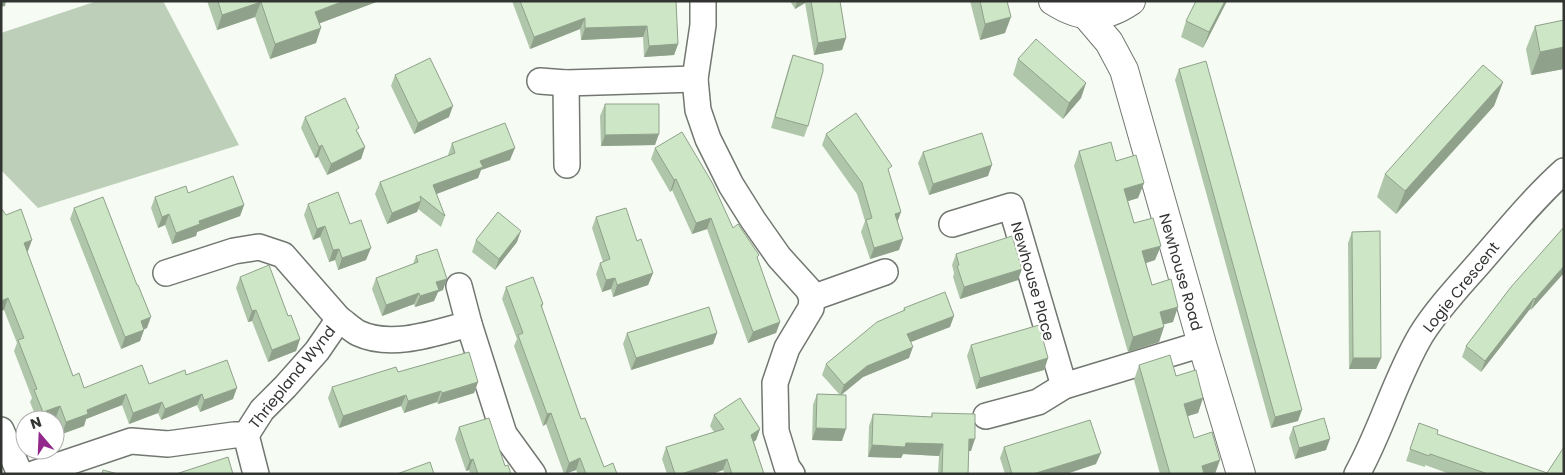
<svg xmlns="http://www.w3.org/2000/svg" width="1565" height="475" viewBox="0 0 1565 475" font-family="Poppins,sans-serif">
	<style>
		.green { fill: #bdcfb8 }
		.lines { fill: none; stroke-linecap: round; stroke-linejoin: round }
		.street-casing { stroke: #727771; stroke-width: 28 }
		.secondary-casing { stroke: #727771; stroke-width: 30 }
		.street { stroke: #fff; stroke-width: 25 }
		.secondary { stroke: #fff; stroke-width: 28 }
		.wall { fill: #b0c6aa }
		.shaded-wall { fill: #90a18b }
		.building { fill: #cde6c6; stroke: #90a18b }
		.labels { text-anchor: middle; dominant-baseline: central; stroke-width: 4.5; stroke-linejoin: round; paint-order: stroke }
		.street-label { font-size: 15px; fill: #313431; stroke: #fff }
	</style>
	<rect width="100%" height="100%" fill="#f6fcf4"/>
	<path class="green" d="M 97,1 L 163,1 L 239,145 L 38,208 L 1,170 L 1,33 Z"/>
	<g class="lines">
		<defs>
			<g id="street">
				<path d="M 703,1 L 703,25 L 695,79 L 698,110 L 708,139 L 731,185 L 753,220 L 779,257 L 808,289 L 812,298 L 811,308 L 787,348 L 775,383 L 776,431 L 787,467 L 792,474"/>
				<path d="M 540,81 L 566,83 L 695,79"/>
				<path d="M 566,83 L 567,165"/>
				<path d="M 952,224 L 1011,206 L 1064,386"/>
				<path d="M 166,273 L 234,251 L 259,247 L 283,255 L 339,319"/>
				<path d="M 459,286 L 469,324"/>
				<path d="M 812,298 L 885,272"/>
				<path d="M 986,416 L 1038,402 L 1064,386 L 1202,344"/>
				<path d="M 1,430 L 20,474"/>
				<path d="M 246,435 L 256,474"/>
				<path d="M 33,474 L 131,441 L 168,444 L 234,435 L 246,435 L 262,410 L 285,387 L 317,351 L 339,319 C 345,323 351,329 358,333 C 392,349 435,333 469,324 L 504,434 L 533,474"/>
				<path d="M 1357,474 C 1382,429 1395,379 1421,335 C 1437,309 1461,284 1481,261 C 1508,230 1534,198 1564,171"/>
			</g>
			<g id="secondary">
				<path d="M 1053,1 C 1081,19 1103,20 1131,1"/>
				<path d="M 1086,15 L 1109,42 L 1124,70 L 1202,344 L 1241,474"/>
			</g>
		</defs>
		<use href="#street" class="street-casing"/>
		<use href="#secondary" class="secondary-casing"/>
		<use href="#street" class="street"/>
		<use href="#secondary" class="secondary"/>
	</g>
	<g class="wall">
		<path d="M 207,1 L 379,1 L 320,23 L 316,43 L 270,59 L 255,17 L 217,30 Z"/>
		<path d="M 512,1 L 676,1 L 678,44 L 674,55 L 644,57 L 643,37 L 581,40 L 580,29 L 530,49 Z"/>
		<path d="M 790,1 L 840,1 L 846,38 L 842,50 L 814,55 L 805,3 L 795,9 Z"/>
		<path d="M 970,1 L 1007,1 L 1005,33 L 980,40 Z"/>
		<path d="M 1227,1 L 1203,48 L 1181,37 L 1186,21 Z"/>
		<path d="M 1564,20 L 1564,69 L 1531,75 L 1526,49 L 1535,26 Z"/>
		<path d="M 793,55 L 808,126 L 804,137 L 771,128 L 789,66 Z"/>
		<path d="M 1018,59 L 1086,83 L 1081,98 L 1063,119 L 1013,75 Z"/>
		<path d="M 1179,69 L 1298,421 L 1271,428 L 1175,80 Z"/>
		<path d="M 395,75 L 449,117 L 414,134 L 391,86 Z"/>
		<path d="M 1503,82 L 1494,106 L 1396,214 L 1377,197 L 1385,174 Z"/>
		<path d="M 605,104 L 655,145 L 601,146 L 600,116 Z"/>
		<path d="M 305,117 L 358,132 L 365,147 L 361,159 L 327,175 L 318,157 L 315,158 L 301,128 Z"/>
		<path d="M 826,134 L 889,173 L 898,222 L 899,250 L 870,259 L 861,232 L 865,221 L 857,194 L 822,145 Z"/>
		<path d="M 452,143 L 510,160 L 481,170 L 478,178 L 436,194 L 445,216 L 441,227 L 418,209 L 417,212 L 387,224 L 375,194 L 380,182 L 448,156 L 448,155 Z"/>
		<path d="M 655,148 L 733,228 L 758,260 L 780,322 L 776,333 L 748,343 L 707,229 L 692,234 L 672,190 L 670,192 L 651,159 Z"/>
		<path d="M 1079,151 L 1116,161 L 1144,183 L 1138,198 L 1128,201 L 1134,223 L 1155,260 L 1146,263 L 1152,285 L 1173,322 L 1163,324 L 1159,342 L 1128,352 L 1074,166 Z"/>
		<path d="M 923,152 L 988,176 L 929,195 L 918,163 Z"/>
		<path d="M 188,193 L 244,205 L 240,216 L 197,232 L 196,236 L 172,244 L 165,225 L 158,228 L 151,208 L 155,197 Z"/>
		<path d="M 308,204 L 350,224 L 366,260 L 338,270 L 335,260 L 329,262 L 320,237 L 313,240 L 304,215 Z"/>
		<path d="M 1,208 L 28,251 L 27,252 L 73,376 L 84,388 L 149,384 L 186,375 L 233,399 L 200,412 L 197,405 L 161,420 L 158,413 L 129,424 L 122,405 L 86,419 L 84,426 L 62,434 L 56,417 L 49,420 L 37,420 L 30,402 L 32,398 L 14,351 L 17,343 L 4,310 Z"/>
		<path d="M 74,208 L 147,328 L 144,329 L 140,341 L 121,349 L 70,219 Z"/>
		<path d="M 596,217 L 637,241 L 653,273 L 648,285 L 613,297 L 611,289 L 602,292 L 596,274 L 600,263 L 603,262 L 592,228 Z"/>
		<path d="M 1564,227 L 1531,310 L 1530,309 L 1481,372 L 1462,357 L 1466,346 Z"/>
		<path d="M 1352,232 L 1381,358 L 1376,369 L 1349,369 L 1348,243 Z"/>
		<path d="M 476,240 L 517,242 L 495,270 L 472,252 Z"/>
		<path d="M 956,254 L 1018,280 L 960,299 L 953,277 L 954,273 L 952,265 Z"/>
		<path d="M 416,256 L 443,290 L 438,292 L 434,301 L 415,307 L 414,304 L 382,316 L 372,289 L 376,278 L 413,264 Z"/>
		<path d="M 240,277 L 288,316 L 300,339 L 296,351 L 268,362 L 252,321 L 248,322 L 236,288 Z"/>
		<path d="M 506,287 L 543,304 L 542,308 L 581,419 L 604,467 L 617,474 L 578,474 L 576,470 L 564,474 L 546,424 L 543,426 L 514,346 L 517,339 L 502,299 Z"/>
		<path d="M 904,308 L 950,327 L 911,342 L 909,358 L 863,377 L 842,394 L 842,441 L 812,440 L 813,405 L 817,394 L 839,394 L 822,375 L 826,364 L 903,311 Z"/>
		<path d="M 627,333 L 717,333 L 713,344 L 631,370 L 623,344 Z"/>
		<path d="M 971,345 L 1048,358 L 1044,370 L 976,389 L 967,356 Z"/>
		<path d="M 1139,365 L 1176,376 L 1203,398 L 1198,413 L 1188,416 L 1194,438 L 1215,474 L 1160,474 L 1134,380 Z"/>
		<path d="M 398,372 L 478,382 L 474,393 L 438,404 L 437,402 L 404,413 L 401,406 L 339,428 L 328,398 L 332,387 Z"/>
		<path d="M 932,413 L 971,451 L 969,451 L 968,474 L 938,474 L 939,456 L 903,454 L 901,458 L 868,457 L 869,426 L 873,414 L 931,417 Z"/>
		<path d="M 714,415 L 760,429 L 756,440 L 754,442 L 764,474 L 725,474 L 723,470 L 712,474 L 667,474 L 662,459 L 666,447 L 714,432 L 710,426 Z"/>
		<path d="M 1419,423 L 1437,434 L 1547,473 L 1564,474 L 1450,474 L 1425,465 L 1425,467 L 1406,461 Z"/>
		<path d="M 459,427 L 505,466 L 511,474 L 470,474 L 469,470 L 466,471 L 455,439 Z"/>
		<path d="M 1293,427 L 1326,450 L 1295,459 L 1289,438 Z"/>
		<path d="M 1004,447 L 1096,464 L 1066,474 L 1005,474 L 1000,458 Z"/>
	</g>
	<g class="shaded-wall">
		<path d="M 1,1 L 6,1 L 5,6 L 1,7 Z"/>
		<path d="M 344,1 L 379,1 L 310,27 L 315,12 Z"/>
		<path d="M 797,1 L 805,1 L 805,3 L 795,9 Z"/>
		<path d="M 1225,1 L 1227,1 L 1203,48 L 1209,32 Z"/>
		<path d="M 261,2 L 255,17 L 217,30 L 222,15 Z"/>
		<path d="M 1011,17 L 1005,33 L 980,40 L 985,24 Z"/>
		<path d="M 585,18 L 580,29 L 530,49 L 534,37 Z"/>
		<path d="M 647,26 L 643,37 L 581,40 L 585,28 Z"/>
		<path d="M 321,28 L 316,43 L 270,59 L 275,44 Z"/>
		<path d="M 846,38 L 842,50 L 814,55 L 818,43 Z"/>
		<path d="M 678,44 L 674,55 L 644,57 L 649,46 Z"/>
		<path d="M 1564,47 L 1564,69 L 1531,75 L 1540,52 Z"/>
		<path d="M 1503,82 L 1494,106 L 1396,214 L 1405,191 Z"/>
		<path d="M 1086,83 L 1081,98 L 1063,119 L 1069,103 Z"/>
		<path d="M 453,106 L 449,117 L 414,134 L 418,123 Z"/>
		<path d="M 659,134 L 655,145 L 601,146 L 605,135 Z"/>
		<path d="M 322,145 L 318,157 L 315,158 L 319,147 Z"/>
		<path d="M 365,147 L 361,159 L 327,175 L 331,164 Z"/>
		<path d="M 515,148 L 510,160 L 481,170 L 478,178 L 429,197 L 433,185 L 480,161 Z"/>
		<path d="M 992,165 L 988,176 L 929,195 L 933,184 Z"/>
		<path d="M 676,179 L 672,190 L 670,192 L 674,180 Z"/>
		<path d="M 1144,183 L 1138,198 L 1119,204 L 1124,189 Z"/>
		<path d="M 421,201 L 417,212 L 387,224 L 392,213 Z"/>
		<path d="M 244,205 L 240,216 L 197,232 L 196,236 L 172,244 L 176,233 L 199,221 Z"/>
		<path d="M 901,212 L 897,223 L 895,214 Z"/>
		<path d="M 169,214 L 165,225 L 158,228 L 162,217 Z"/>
		<path d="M 711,218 L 707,229 L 692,234 L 696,223 Z"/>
		<path d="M 325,226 L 320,237 L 313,240 L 317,229 Z"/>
		<path d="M 521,231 L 517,242 L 495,270 L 499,259 Z"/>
		<path d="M 903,239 L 899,250 L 870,259 L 874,248 Z"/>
		<path d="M 32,240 L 28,251 L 20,254 L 24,243 Z"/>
		<path d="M 1161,246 L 1155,260 L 1137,266 L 1142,251 Z"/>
		<path d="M 371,248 L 366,260 L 338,270 L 342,258 Z"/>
		<path d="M 339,249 L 335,260 L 329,262 L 333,250 Z"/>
		<path d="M 1564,266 L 1564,273 L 1531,310 L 1535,299 Z"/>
		<path d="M 1022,269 L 1018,280 L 960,299 L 964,287 Z"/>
		<path d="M 653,273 L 648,285 L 613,297 L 617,285 Z"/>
		<path d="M 615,278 L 611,289 L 602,292 L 606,280 Z"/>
		<path d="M 447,279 L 443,290 L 438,292 L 434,301 L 415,307 L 420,296 L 436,282 Z"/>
		<path d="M 419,293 L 414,304 L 382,316 L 386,305 Z"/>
		<path d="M 8,298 L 4,310 L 1,311 L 1,301 Z"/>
		<path d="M 1534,298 L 1530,309 L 1481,372 L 1485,361 Z"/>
		<path d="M 1178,307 L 1173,322 L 1154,327 L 1160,312 Z"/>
		<path d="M 256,310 L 252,321 L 248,322 L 252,311 Z"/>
		<path d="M 954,316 L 950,327 L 903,345 L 907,334 Z"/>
		<path d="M 151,317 L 147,328 L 137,332 L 141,321 Z"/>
		<path d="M 780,322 L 776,333 L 748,343 L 753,332 Z"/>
		<path d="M 1164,327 L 1159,342 L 1128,352 L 1133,337 Z"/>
		<path d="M 144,330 L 140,341 L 121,349 L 125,337 Z"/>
		<path d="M 717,333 L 713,344 L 631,370 L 636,358 Z"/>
		<path d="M 300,339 L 296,351 L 268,362 L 272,350 Z"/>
		<path d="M 913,347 L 909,358 L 863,377 L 840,396 L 844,385 L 867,366 Z"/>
		<path d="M 1048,358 L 1044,370 L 976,389 L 980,378 Z"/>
		<path d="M 1353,358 L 1381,358 L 1376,369 L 1349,369 Z"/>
		<path d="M 478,382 L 474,393 L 438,404 L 442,393 Z"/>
		<path d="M 237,388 L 233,399 L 200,412 L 204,400 Z"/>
		<path d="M 441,391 L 437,402 L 404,413 L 408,401 Z"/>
		<path d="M 126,394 L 122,405 L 86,419 L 84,426 L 62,434 L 66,422 L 87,410 Z"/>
		<path d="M 202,394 L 197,405 L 161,420 L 165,409 Z"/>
		<path d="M 406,395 L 401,406 L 339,428 L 343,416 Z"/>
		<path d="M 1203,398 L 1198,413 L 1178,419 L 1184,404 Z"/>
		<path d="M 162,402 L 158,413 L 129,424 L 133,413 Z"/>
		<path d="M 60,406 L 56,417 L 49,420 L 40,420 L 43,412 Z"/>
		<path d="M 1302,410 L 1298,421 L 1271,428 L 1275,417 Z"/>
		<path d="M 551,413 L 546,424 L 543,426 L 547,414 Z"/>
		<path d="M 816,428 L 846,429 L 842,441 L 812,440 Z"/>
		<path d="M 760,429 L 756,440 L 747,446 L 751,435 Z"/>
		<path d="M 969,439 L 975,439 L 971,451 L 965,451 Z"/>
		<path d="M 1330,439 L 1326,450 L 1295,459 L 1299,448 Z"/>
		<path d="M 906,443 L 943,444 L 939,456 L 903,454 L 901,458 L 868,457 L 872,445 Z"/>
		<path d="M 1101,453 L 1096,464 L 1066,474 L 1033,474 Z"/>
		<path d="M 580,458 L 576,470 L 565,474 L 569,463 Z"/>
		<path d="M 473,459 L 469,470 L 466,471 L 470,460 Z"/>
		<path d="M 727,459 L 723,470 L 712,474 L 681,474 Z"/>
		<path d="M 1220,460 L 1215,474 L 1199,474 L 1202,466 Z"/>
	</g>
	<g class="building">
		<path d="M 218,1 L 344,1 L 315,12 L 321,28 L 275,44 L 261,2 L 222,15 Z"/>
		<path d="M 520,1 L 676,1 L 678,44 L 649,46 L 647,26 L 585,28 L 585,18 L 534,37 Z"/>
		<path d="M 811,1 L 840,1 L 846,38 L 818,43 Z"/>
		<path d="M 980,1 L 1007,1 L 1011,17 L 985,24 Z"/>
		<path d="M 1196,1 L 1225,1 L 1209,32 L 1186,21 Z"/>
		<path d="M 1564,20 L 1564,47 L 1540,52 L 1535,26 Z"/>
		<path d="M 1036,39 L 1086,83 L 1069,103 L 1018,59 Z"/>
		<path d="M 793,55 L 823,64 L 823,71 L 808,126 L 775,117 Z"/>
		<path d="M 430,58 L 453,106 L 418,123 L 395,75 Z"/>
		<path d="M 1206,61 L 1302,410 L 1275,417 L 1179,69 Z"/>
		<path d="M 1483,65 L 1503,82 L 1405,191 L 1385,174 Z"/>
		<path d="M 345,98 L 359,128 L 356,130 L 365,147 L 331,164 L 322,145 L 319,147 L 305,117 Z"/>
		<path d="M 605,104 L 659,104 L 659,134 L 605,135 Z"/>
		<path d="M 856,113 L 892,166 L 888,169 L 901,212 L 895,214 L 903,239 L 874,248 L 866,220 L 872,218 L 862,183 L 826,134 Z"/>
		<path d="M 505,123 L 515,148 L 480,161 L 483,167 L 433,185 L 445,216 L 420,196 L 421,201 L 392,213 L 380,182 L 455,153 L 452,143 Z"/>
		<path d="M 682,132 L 713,184 L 733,228 L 738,224 L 759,255 L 757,257 L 780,322 L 753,332 L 711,218 L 696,223 L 676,179 L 674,180 L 655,148 Z"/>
		<path d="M 982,133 L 992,165 L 933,184 L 923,152 Z"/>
		<path d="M 1111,142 L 1116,161 L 1136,155 L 1144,183 L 1124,189 L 1134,223 L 1153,218 L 1161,246 L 1142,251 L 1152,285 L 1171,279 L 1178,307 L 1160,312 L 1164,327 L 1133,337 L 1079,151 Z"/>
		<path d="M 233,176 L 244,205 L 199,221 L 200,224 L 176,233 L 169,214 L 162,217 L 155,197 L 186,186 L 188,193 Z"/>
		<path d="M 338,192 L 350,224 L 361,220 L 371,248 L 342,258 L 339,249 L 333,250 L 325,226 L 317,229 L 308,204 Z"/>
		<path d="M 103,197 L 137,285 L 138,285 L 151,317 L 141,321 L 144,330 L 125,337 L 74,208 Z"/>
		<path d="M 1,208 L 6,215 L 21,209 L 32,240 L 24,243 L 73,376 L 79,373 L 84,388 L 142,365 L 149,384 L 185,370 L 186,375 L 227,360 L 237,388 L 204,400 L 202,394 L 165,409 L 162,402 L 133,413 L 126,394 L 87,410 L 88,414 L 66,422 L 60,406 L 43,412 L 34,390 L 37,389 L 18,340 L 24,338 L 8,298 L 1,301 Z"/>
		<path d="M 626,208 L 637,241 L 641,239 L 653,273 L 617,285 L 615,278 L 606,280 L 600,263 L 610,259 L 596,217 Z"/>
		<path d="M 498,212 L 521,231 L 499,259 L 476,240 Z"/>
		<path d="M 1564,227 L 1564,266 L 1535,299 L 1534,298 L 1485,361 L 1466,346 L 1511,287 Z"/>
		<path d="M 1380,231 L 1381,358 L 1353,358 L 1352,232 Z"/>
		<path d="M 1012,236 L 1022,269 L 964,287 L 957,266 L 959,265 L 956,254 Z"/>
		<path d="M 437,249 L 447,279 L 436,282 L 439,290 L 420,296 L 419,293 L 386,305 L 376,278 L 418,262 L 416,256 Z"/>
		<path d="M 269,265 L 288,316 L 291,315 L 300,339 L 272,350 L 256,310 L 252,311 L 240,277 Z"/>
		<path d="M 533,277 L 543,304 L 541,305 L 581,419 L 585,418 L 604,467 L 613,463 L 617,474 L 586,474 L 580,458 L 569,463 L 551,413 L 547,414 L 518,335 L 523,333 L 506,287 Z"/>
		<path d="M 945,292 L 954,316 L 907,334 L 913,347 L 867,366 L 844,385 L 826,364 L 877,322 L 905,310 L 904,308 Z"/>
		<path d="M 709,307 L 717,333 L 636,358 L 627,333 Z"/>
		<path d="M 1039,325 L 1048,358 L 980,378 L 971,345 Z"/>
		<path d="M 469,352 L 478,382 L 442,393 L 441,391 L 408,401 L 406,395 L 343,416 L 332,387 L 396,367 L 398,372 Z"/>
		<path d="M 1170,355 L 1176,376 L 1196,370 L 1203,398 L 1184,404 L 1194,438 L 1212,432 L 1220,460 L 1202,466 L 1204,474 L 1170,474 L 1139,365 Z"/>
		<path d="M 817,394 L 846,395 L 846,429 L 816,428 Z"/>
		<path d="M 740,398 L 760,429 L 751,435 L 764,474 L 732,474 L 727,459 L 681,474 L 675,474 L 666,447 L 724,429 L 714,415 Z"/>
		<path d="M 932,413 L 975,414 L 975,439 L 969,439 L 968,474 L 942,474 L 943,444 L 906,443 L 905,447 L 872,445 L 873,414 L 932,417 Z"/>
		<path d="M 489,418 L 505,466 L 508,465 L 511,474 L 478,474 L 473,459 L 470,460 L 459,427 Z"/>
		<path d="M 1324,418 L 1330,439 L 1299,448 L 1293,427 Z"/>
		<path d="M 1090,420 L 1101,453 L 1033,474 L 1012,474 L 1004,447 Z"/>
		<path d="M 1419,423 L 1438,430 L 1437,434 L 1547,473 L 1564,447 L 1564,474 L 1488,474 L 1430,454 L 1429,456 L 1410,449 Z"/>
		<path d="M 228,457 L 233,474 L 176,474 Z"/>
		<path d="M 430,462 L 434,474 L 397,474 Z"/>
		<path d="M 103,470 L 118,474 L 102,474 Z"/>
	</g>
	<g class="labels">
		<g class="street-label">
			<text transform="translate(1181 272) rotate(74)">Newhouse Road</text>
			<text transform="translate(1033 281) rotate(74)">Newhouse Place</text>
			<text transform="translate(1461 287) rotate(-51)">Logie Crescent</text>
			<text transform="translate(292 377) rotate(-51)">Thriepland Wynd</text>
		</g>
	</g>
	<rect width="1565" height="475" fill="none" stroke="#313431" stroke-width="5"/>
	<g transform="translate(40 435) rotate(341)"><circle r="24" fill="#ffffff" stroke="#adaead"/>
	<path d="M0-4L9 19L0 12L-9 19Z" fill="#92288b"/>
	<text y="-8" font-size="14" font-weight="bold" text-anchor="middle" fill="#313431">N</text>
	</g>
</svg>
